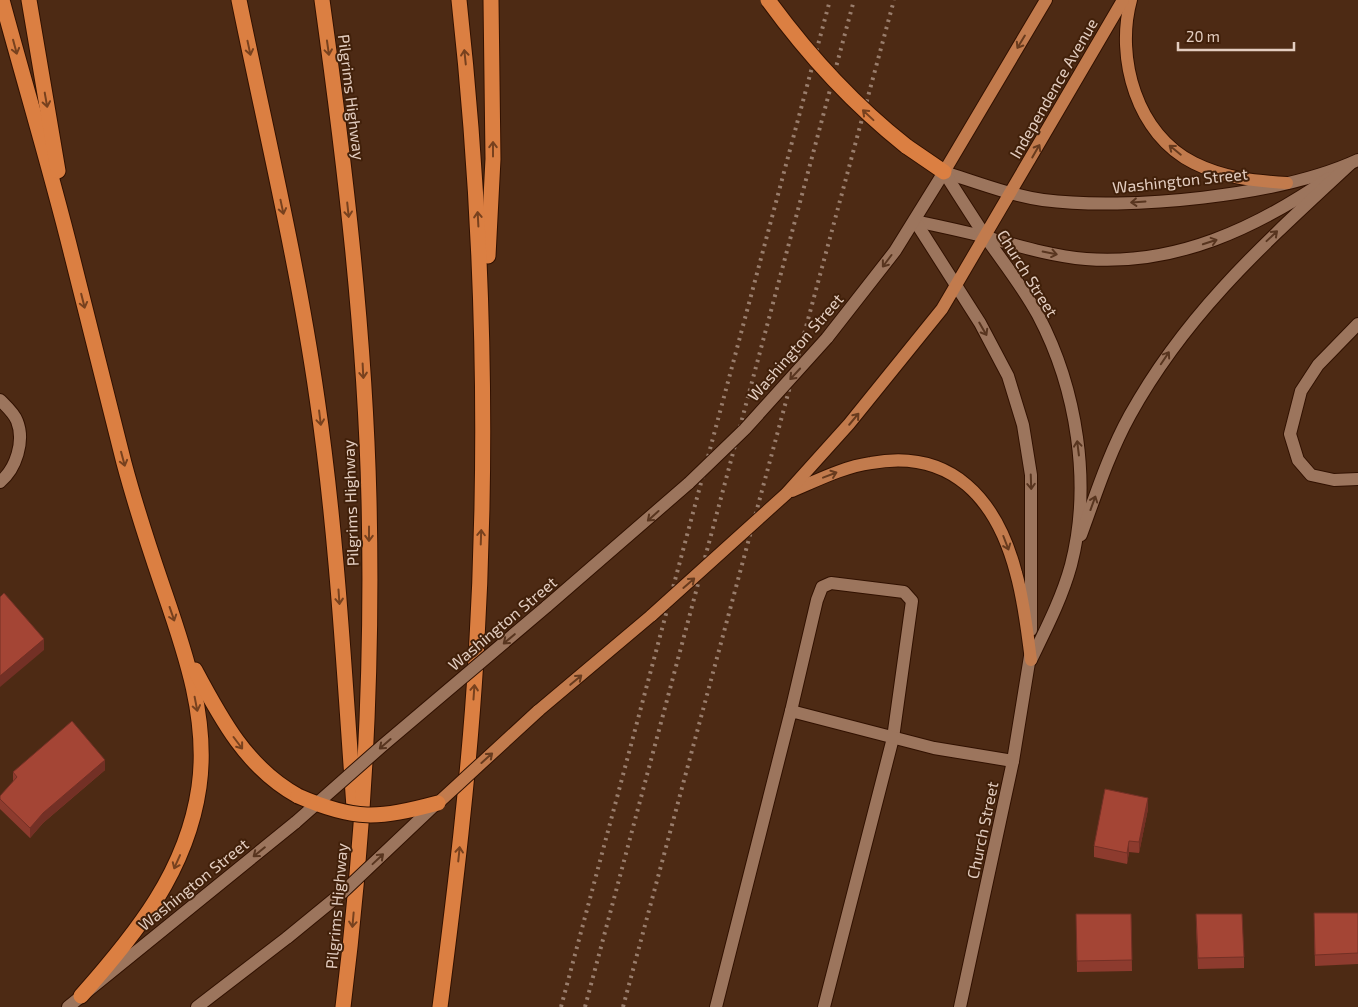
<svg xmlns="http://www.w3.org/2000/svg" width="1358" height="1007" viewBox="0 0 1358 1007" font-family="'Exo 2',sans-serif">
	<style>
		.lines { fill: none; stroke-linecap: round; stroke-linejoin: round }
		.service-casing { stroke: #311100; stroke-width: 14 }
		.minor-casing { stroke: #311100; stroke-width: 14 }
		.tertiary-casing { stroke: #311100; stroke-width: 14 }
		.secondary-casing { stroke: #311100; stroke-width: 14 }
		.primary-casing { stroke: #311100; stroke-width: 14 }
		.motorway-casing { stroke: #311100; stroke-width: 17 }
		.service { stroke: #9c755d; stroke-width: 12 }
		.minor { stroke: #9c755d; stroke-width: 12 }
		.tertiary { stroke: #9c755d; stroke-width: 12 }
		.secondary { stroke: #9c755d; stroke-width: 12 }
		.primary { stroke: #c27b4d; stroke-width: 12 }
		.motorway { stroke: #db7f42; stroke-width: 15 }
		.rail { stroke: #997d6c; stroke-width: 4; stroke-dasharray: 2.5 5; stroke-linecap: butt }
		.secondary-bridge-casing { stroke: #311100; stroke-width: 14; stroke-linecap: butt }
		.primary-bridge-casing { stroke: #311100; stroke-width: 14; stroke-linecap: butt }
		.motorway-bridge-casing { stroke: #311100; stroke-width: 17; stroke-linecap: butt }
		.secondary-bridge { stroke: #9c755d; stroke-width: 12 }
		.primary-bridge { stroke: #c27b4d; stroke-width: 12 }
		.motorway-bridge { stroke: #db7f42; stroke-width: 15 }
		.wall { fill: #8d3b2e }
		.shaded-wall { fill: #733025 }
		.building { fill: #a44535; stroke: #733025 }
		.oneway { stroke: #683b1e }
		.oneway2 { stroke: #77411e }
		.oneway3 { stroke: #58351f }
		.labels { text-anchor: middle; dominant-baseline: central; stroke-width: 4; stroke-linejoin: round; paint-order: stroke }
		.street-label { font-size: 16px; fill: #e3cdc0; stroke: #41200a }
	</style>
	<rect width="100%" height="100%" fill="#4d2a14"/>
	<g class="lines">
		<defs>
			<g id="service">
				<path d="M 1358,324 L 1318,365 L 1301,391 L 1290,434 L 1298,460 L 1311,475 L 1334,480 L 1358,479"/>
				<path d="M 791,711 L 817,600 L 822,587 L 831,583 L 904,592 L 912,601 L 893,738 L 824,1007"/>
				<path d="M 716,1007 L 791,711 L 934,748 L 1013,761"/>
			</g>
			<path id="minor" d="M 0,400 C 6,406 14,413 17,421 C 25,441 16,469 0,482"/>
			<g id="tertiary">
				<path d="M 944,172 C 976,182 1009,195 1043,200 C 1128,211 1280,196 1358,160"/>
				<path d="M 915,221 C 939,226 962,231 986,237 C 1019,246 1051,256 1086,259 C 1176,266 1256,228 1329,178"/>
			</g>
			<g id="secondary">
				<path d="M 915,221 L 980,323 L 1008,376 L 1023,425 L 1031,475 L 1031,630"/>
				<path d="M 827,338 L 895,251 L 944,172 C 959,196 974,219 989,242 C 1006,266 1024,289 1038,315 C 1077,389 1092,484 1071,565 C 1062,598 1046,629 1031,660"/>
				<path d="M 1081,535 C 1096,494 1109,453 1130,415 C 1187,312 1265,243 1350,164"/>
				<path d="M 546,607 L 689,483"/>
				<path d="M 68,1007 L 296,822"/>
				<path d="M 197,1007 L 288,937"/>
				<path d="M 960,1007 L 1013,761 L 1031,650"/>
			</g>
			<g id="primary">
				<path d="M 1131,0 C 1115,58 1137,135 1194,163 C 1224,178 1254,181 1287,183"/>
				<path d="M 944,172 L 1046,0"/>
				<path d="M 792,491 C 818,480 843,467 871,463 C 952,448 997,500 1016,573 C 1024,601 1027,631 1031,660"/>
				<path d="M 786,494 L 849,424 L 942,309 L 1123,0"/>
				<path d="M 538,711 L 652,615"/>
			</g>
			<g id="motorway">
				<path d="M 2,0 C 25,85 51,171 72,256 C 90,325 106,394 124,463 C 135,504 148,544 162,585 C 184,649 209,718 199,787 C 187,871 136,934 81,996"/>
				<path d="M 29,0 L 58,171"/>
				<path d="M 239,0 C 266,132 298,265 317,398 C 337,534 344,670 354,807"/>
				<path d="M 322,0 C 345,166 365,333 369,500 C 373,669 364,839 343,1007"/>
				<path d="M 906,146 L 944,172"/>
				<path d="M 488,256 L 493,159 L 491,0"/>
				<path d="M 195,670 C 221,719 247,768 298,796"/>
				<path d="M 440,1007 C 455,891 469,775 476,659 C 489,439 483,218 459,0"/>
			</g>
		</defs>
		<use href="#service" class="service-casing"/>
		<use href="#minor" class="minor-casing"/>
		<use href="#tertiary" class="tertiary-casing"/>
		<use href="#secondary" class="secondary-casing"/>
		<use href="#primary" class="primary-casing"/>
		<use href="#motorway" class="motorway-casing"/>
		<use href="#service" class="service"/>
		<use href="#minor" class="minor"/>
		<use href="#tertiary" class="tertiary"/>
		<use href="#secondary" class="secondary"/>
		<use href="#primary" class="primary"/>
		<use href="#motorway" class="motorway"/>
		<g class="rail">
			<path d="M 561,1007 L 830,0"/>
			<path d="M 585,1007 L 854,0"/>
			<path d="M 623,1007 L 894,0"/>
		</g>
		<defs>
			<g id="secondary-bridge">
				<path d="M 689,483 L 745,429 L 827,338"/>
				<path d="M 296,822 L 382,746 L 546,607"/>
				<path d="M 288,937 L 343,892 L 437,803"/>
			</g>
			<g id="primary-bridge">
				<path d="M 652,615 L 786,494"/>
				<path d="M 438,803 L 538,711"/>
			</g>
			<g id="motorway-bridge">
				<path d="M 768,0 C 808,55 853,104 906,146"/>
				<path d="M 298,796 C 355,821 378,819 438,803"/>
			</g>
		</defs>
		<use href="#secondary-bridge" class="secondary-bridge-casing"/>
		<use href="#primary-bridge" class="primary-bridge-casing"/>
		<use href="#motorway-bridge" class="motorway-bridge-casing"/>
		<use href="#secondary-bridge" class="secondary-bridge"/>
		<use href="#primary-bridge" class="primary-bridge"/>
		<use href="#motorway-bridge" class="motorway-bridge"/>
	</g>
	<g class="wall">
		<path d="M 105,770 L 43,823 L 30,838 L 0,809 L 0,796 L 13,782 L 13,772 Z"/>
		<path d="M 1148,809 L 1139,853 L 1129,852 L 1127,864 L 1094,857 L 1094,846 Z"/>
		<path d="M 1358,913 L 1358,964 L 1315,966 L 1314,924 Z"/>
		<path d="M 1076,914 L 1131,914 L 1132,971 L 1077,972 Z"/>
		<path d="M 1196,925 L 1244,957 L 1244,968 L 1198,969 Z"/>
	</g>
	<g class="shaded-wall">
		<path d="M 44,639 L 44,650 L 0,687 L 0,676 Z"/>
		<path d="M 105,760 L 105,770 L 43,823 L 30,838 L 30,828 L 43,813 Z"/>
		<path d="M 1148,798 L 1148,809 L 1139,853 L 1139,842 Z"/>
		<path d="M 1129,841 L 1129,852 L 1127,864 L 1127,853 Z"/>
	</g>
	<g class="building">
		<path d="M 4,593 L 44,639 L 0,676 L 0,597 Z"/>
		<path d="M 72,721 L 105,760 L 43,813 L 30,828 L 0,799 L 0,796 L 17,777 L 13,772 Z"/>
		<path d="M 1105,789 L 1148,798 L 1139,842 L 1129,841 L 1127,853 L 1094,846 Z"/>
		<path d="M 1314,913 L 1358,913 L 1358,953 L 1315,955 Z"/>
		<path d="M 1076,914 L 1131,914 L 1132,960 L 1077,961 Z"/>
		<path d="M 1196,914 L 1242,914 L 1244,957 L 1198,958 Z"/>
	</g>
	<defs><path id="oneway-shaft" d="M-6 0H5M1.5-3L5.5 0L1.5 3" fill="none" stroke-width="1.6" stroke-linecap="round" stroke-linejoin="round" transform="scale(1.25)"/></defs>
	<g class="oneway">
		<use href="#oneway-shaft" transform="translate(1021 42) rotate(121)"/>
		<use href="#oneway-shaft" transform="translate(1175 150) rotate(-141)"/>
		<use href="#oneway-shaft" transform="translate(1036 151) rotate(-60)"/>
		<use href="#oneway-shaft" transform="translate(854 419) rotate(-50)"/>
		<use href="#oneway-shaft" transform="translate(830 475) rotate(-21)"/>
		<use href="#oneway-shaft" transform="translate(1006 543) rotate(69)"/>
		<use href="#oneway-shaft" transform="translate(689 583) rotate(-41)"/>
		<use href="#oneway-shaft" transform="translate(576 680) rotate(-40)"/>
		<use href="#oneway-shaft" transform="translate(487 758) rotate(-42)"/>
	</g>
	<g class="oneway2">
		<use href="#oneway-shaft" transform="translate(15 47) rotate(75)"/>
		<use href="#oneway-shaft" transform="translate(249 48) rotate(78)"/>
		<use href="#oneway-shaft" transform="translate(328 48) rotate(82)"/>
		<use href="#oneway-shaft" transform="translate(465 57) rotate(-96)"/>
		<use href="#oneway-shaft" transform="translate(46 100) rotate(80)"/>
		<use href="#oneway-shaft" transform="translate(868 115) rotate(-137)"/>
		<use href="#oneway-shaft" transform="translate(493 149) rotate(-90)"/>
		<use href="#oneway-shaft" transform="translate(282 207) rotate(78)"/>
		<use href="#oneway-shaft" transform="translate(348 210) rotate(84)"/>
		<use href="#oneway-shaft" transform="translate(478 219) rotate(-93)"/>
		<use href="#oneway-shaft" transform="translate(83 301) rotate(76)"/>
		<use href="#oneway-shaft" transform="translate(363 371) rotate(87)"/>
		<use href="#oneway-shaft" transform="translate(320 418) rotate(83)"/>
		<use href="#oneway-shaft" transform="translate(123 459) rotate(75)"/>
		<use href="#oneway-shaft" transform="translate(369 534) rotate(90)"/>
		<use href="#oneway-shaft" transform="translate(481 537) rotate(-88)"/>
		<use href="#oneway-shaft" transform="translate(339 597) rotate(86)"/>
		<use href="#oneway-shaft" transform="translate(172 614) rotate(71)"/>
		<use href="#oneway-shaft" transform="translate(474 692) rotate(-86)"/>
		<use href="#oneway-shaft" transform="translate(196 704) rotate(79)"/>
		<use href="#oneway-shaft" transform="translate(238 743) rotate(53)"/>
		<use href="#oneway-shaft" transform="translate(459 854) rotate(-84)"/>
		<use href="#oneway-shaft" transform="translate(177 862) rotate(114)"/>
		<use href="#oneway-shaft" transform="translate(353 920) rotate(95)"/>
	</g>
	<g class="oneway3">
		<use href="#oneway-shaft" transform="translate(1138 202) rotate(176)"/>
		<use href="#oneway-shaft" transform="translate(1272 236) rotate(-43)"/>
		<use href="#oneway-shaft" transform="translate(1210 242) rotate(-18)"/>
		<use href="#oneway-shaft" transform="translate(1050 253) rotate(11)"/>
		<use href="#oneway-shaft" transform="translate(887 261) rotate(127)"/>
		<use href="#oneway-shaft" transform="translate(983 329) rotate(60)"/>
		<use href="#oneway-shaft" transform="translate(1165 358) rotate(-56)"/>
		<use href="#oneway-shaft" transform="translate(795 374) rotate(133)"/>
		<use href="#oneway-shaft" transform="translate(1078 448) rotate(-97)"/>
		<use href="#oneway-shaft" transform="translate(1031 482) rotate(88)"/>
		<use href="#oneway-shaft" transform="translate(1093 503) rotate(-70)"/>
		<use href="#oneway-shaft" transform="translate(653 516) rotate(138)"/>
		<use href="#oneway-shaft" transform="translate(509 639) rotate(140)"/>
		<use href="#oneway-shaft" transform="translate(385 744) rotate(139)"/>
		<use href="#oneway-shaft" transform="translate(259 852) rotate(141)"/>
		<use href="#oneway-shaft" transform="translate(378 859) rotate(-43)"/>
	</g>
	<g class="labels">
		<g class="street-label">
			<text transform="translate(1053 88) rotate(-60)">Independence Avenue</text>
			<text transform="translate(352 97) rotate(83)">Pilgrims Highway</text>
			<text transform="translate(1180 180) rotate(-6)">Washington Street</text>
			<text transform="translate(1028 273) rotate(58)">Church Street</text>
			<text transform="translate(795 347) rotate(-49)">Washington Street</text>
			<text transform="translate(350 503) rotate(-92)">Pilgrims Highway</text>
			<text transform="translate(502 623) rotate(-40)">Washington Street</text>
			<text transform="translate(982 830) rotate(-78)">Church Street</text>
			<text transform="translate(193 884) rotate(-39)">Washington Street</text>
			<text transform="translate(336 906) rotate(-85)">Pilgrims Highway</text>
		</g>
	</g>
	<path d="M1178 42v8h116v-8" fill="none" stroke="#e3cdc0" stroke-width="2.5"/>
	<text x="1186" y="42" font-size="15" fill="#e3cdc0" stroke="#41200a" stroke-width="4" paint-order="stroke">20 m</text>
</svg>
